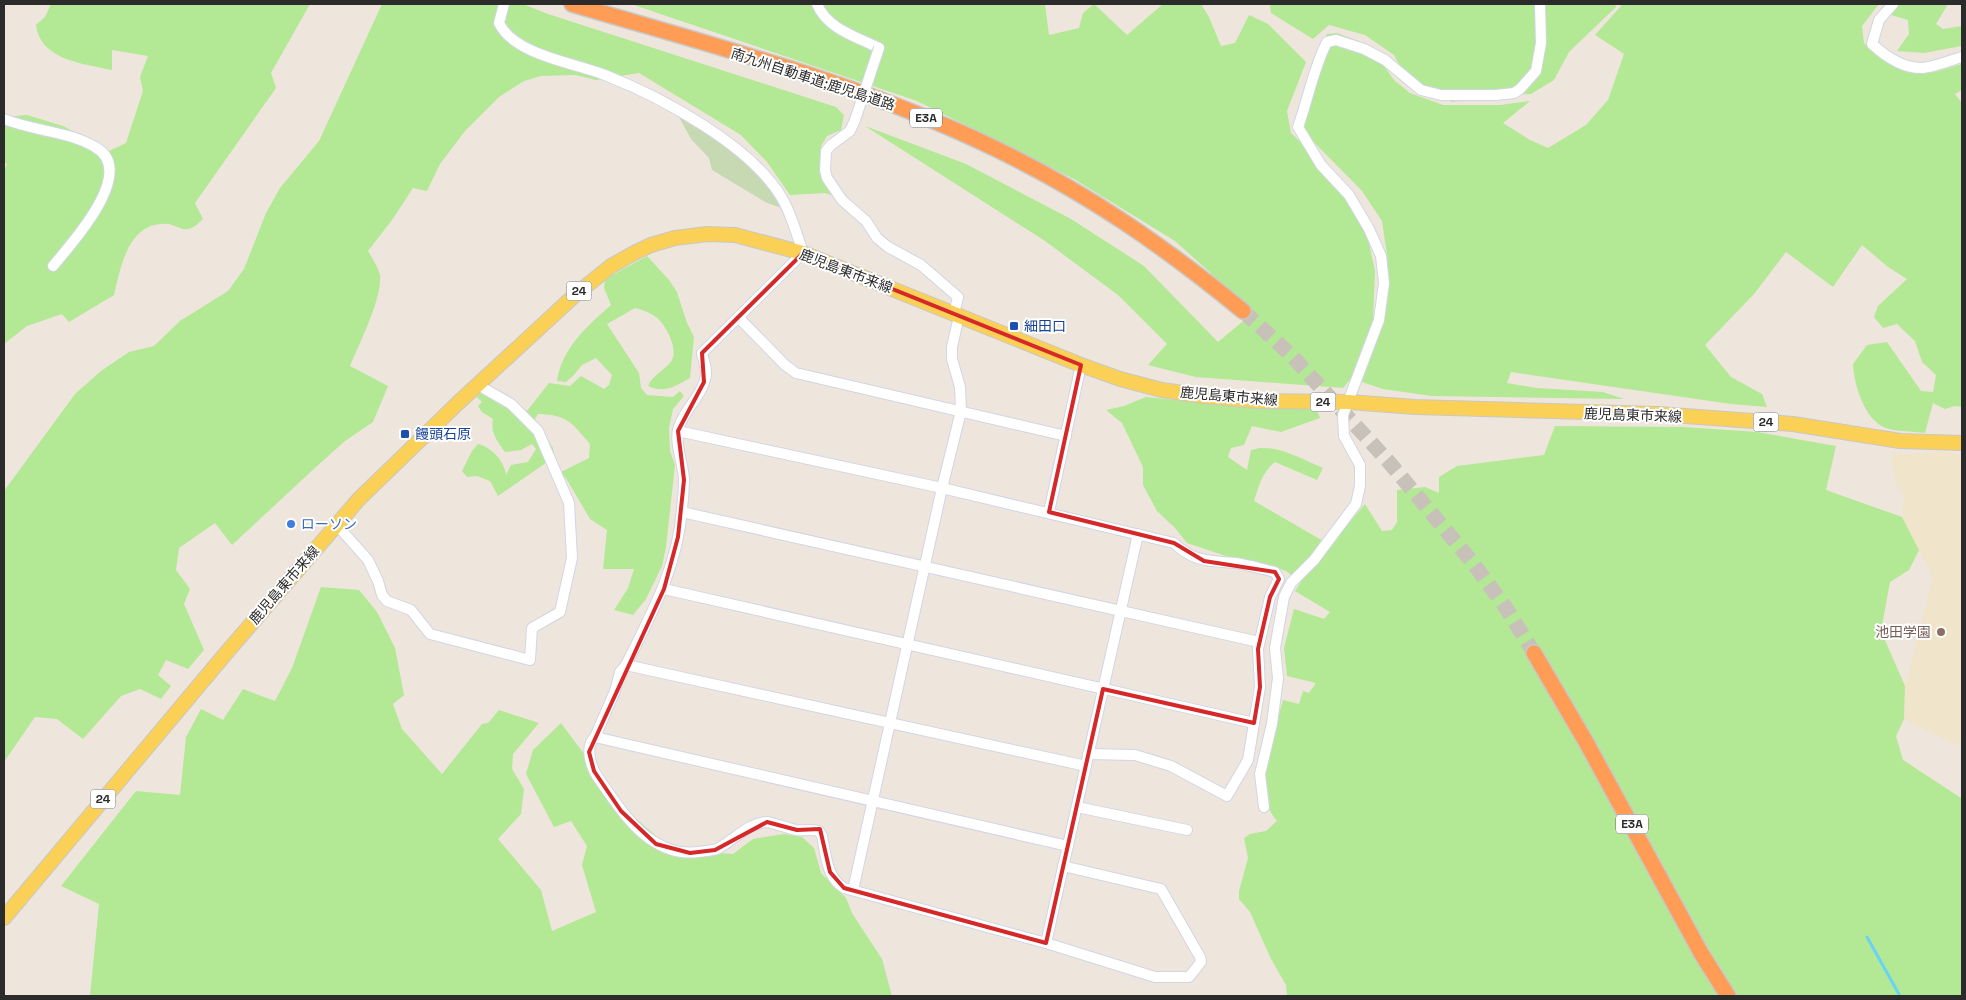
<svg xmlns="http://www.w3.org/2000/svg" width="1966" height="1000" viewBox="0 0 1966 1000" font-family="'Space Grotesk','Noto Sans JP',sans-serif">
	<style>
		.education { fill: #f0e4cb }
		.green { fill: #b3e895 }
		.cemetery { fill: #c6d9b2 }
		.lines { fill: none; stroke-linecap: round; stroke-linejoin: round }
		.stream { stroke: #69d3f6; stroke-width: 3 }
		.highway-tunnel { stroke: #c7c1b9; stroke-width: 15; stroke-dasharray: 15 8; stroke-linecap: butt }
		.minor-casing { stroke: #d1d5e5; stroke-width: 12 }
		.major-casing { stroke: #c8c8c8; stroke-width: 16 }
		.highway-casing { stroke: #c8c8c8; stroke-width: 18 }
		.minor { stroke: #fff; stroke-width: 10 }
		.major { stroke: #fad156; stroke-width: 14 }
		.highway { stroke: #ff9d56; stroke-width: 15 }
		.minor-bridge-casing { stroke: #d1d5e5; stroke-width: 12; stroke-linecap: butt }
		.minor-bridge { stroke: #fff; stroke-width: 10 }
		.marked { fill: none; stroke: #d62828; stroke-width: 4; stroke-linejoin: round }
		.transit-dot { fill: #1a4fb4; stroke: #fff; stroke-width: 2 }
		.shop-dot { fill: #3f7fe0; stroke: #fff; stroke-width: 2 }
		.education-dot { fill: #8d6e63; stroke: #fff; stroke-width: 2 }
		.labels { text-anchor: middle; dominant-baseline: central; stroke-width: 4; stroke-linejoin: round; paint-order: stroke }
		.shield { fill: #fff; stroke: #6b6b6b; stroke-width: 1 }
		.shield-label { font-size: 12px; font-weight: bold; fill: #2b2b2b }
		.street-label { font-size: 14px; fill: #2b2b2b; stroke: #fff }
		.transit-label { font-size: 14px; fill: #164399; stroke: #fff; text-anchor: start }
		.shop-label { font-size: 14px; fill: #366cbe; stroke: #fff; text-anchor: start }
		.education-label { font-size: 14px; fill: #785e54; stroke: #fff; text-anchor: end }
	</style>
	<rect width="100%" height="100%" fill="#eee6dc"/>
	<path class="education" d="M 1950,452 L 1962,456 L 1962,743 L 1954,744 L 1904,719 L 1905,686 L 1933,577 L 1902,517 L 1904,496 L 1895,482 L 1891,454 Z"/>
	<g class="green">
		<path d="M 51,4 L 310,4 L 271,73 L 276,88 L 195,203 L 203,219 C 197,225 190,232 180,228 C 177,227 173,225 169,224 C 129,220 121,265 114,295 L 69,322 L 62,314 L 27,326 L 4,344 L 4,171 L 7,164 L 4,162 L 4,117 L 27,115 L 63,126 L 109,151 L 126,143 L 143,91 L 140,77 L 148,56 L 112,50 L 112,70 C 84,64 40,60 36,25 L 45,17 Z"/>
		<path d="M 382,4 L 523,4 L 548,14 L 836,107 L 844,115 L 841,130 L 827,136 L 821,146 L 840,198 L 825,193 L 790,195 L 767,162 L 741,135 L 639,73 L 596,80 L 575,75 L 541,76 L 524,81 L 499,97 L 465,131 L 440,164 L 427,191 L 413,188 L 392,220 L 368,251 C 372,258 379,268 380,276 C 382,299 359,344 350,366 L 388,386 L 373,422 L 345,441 L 317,466 L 232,545 L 215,523 L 179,548 L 176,570 L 190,589 L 184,604 L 204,650 L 188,669 L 166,660 L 158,675 L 171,686 L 161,699 L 140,689 L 121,696 L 83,739 L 57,719 L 35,717 L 4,762 L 4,491 L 75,394 L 101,371 L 129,352 L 154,346 L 180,321 L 228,291 L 244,269 L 266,213 L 280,188 L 319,141 Z"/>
		<path d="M 631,4 L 1045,4 L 1049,35 L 1079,28 L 1083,13 L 1094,4 L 1127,35 L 1163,4 L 1201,4 L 1209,17 L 1221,46 L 1235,43 L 1249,15 L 1268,24 L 1306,62 L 1287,111 L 1291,133 L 1355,194 L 1364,220 L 1375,271 L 1373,321 L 1358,370 L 1343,388 L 1196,377 L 1148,365 L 1167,344 L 1118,295 L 1045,241 L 865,126 L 966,164 L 1071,219 L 1144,266 L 1218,342 L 1254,312 L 1175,241 L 1074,179 L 917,101 Z"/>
		<path d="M 1270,4 L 1615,4 L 1616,7 L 1569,52 L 1554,80 L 1531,94 L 1490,96 L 1452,102 L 1409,84 L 1394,55 L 1365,35 L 1329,25 L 1313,39 L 1271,13 Z"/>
		<path d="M 1620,4 L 1879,4 L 1862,26 L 1864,43 C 1880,58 1897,73 1921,73 C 1934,74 1950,67 1962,64 L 1962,90 L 1955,94 L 1962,103 L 1962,407 L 1955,406 L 1945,409 L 1933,403 L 1925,433 C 1913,431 1897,432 1886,428 C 1864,420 1854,384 1853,364 L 1867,345 L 1887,342 L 1921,391 L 1933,392 L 1936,375 L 1922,362 L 1915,341 L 1897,324 L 1883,328 L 1874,317 L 1878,306 L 1907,279 L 1888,267 L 1862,245 L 1833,287 L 1786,252 L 1754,294 L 1705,345 L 1731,377 L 1762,394 L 1767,407 L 1731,404 L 1511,372 L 1507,383 L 1537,388 L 1603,392 L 1624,399 L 1432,396 L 1383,389 L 1362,382 L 1382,323 L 1387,300 L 1388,262 L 1382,221 L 1362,191 L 1303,131 L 1299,114 L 1322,43 L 1327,34 L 1337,33 L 1369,45 L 1394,80 L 1410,93 L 1443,105 L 1500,105 L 1530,101 L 1503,123 L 1530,140 L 1548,148 L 1586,125 L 1608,100 L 1624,54 L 1595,35 L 1621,6 Z"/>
		<path d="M 1895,4 L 1948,4 L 1936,24 L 1943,29 L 1962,26 L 1962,46 L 1924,53 L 1897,51 L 1909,34 L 1908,20 L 1891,15 Z"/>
		<path d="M 647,256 L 669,280 L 677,292 L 687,323 L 694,337 L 690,378 C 676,386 664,394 648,386 C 653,374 666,370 672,360 C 678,348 666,325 656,317 C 649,312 643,310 635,308 L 607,324 L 639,373 L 641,388 L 647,395 L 673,397 L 680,391 L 684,396 L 673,409 L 669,428 L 670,451 L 675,465 L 666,547 L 662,566 L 646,599 L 633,615 L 614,610 L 628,588 L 634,569 L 603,569 L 607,530 L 590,519 L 566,478 L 559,473 L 589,458 L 590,444 C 571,422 568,415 538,414 L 535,419 L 553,448 L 554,454 L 543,465 L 498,496 L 490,481 L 477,476 L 467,477 L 462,471 L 472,451 L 478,444 C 492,448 504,460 506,475 L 511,465 L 528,462 L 536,449 L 532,444 L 521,450 L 505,452 C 498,442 490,433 493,419 L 482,412 L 478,406 L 482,402 L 477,397 L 485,387 L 502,394 L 527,411 L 549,383 L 570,386 L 581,376 L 604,389 L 609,385 L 612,375 L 596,358 L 582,365 L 573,376 L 566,382 L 557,381 C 562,348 587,326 611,305 L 604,288 L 605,279 Z"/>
		<path d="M 1146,397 L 1255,408 L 1316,408 L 1320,418 L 1281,432 L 1252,426 L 1244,445 L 1231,448 L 1228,457 L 1247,470 L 1251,450 C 1274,442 1301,459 1323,468 L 1317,480 L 1275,462 C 1262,472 1259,486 1254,501 L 1330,545 L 1365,504 L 1382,531 L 1392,530 L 1397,522 L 1397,490 L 1425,487 L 1439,493 L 1439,477 L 1457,466 L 1544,455 L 1555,426 L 1683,427 L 1757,432 L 1836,446 L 1826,490 L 1902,517 L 1919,550 L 1909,570 L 1890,582 L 1881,631 L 1905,686 L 1904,719 L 1896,736 L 1903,760 L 1961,798 L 1962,802 L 1962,996 L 1287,996 L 1286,985 L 1271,959 L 1250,912 L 1239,899 L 1239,891 L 1248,858 L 1244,838 L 1250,834 L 1266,831 L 1277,821 C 1250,791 1274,735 1283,700 L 1299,704 L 1303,691 L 1309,693 L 1316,683 L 1287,676 L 1284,648 L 1294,609 L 1324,619 L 1330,612 L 1295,591 L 1301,582 L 1286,571 L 1272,566 L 1226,556 L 1187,543 L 1175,528 L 1157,511 L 1143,485 L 1143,467 L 1122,423 L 1106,410 L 1124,406 Z"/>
		<path d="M 321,587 L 359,590 L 377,612 L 395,648 L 404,695 L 393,704 L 402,729 L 442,774 L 482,724 L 488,723 L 499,710 L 539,723 L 513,754 L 512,769 L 524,789 L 521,814 L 498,839 L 541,890 L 552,931 L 596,912 L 582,865 L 587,846 L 571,821 L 554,827 L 526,774 L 533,750 L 561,723 L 625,809 L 662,841 L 693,851 L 733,854 L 753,839 L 784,834 L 802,837 L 814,848 L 821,873 L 846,898 L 852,913 L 882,959 L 892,996 L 90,996 L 99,904 L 61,886 L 136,791 L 180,795 L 186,737 L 201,709 L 223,720 L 243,689 L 275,701 L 292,668 Z"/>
	</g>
	<path class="cemetery" d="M 679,117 L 732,150 L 767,182 L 782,208 L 767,203 L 712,170 L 709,158 L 691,139 Z"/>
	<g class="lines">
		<path class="stream" d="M 1867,937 L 1900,996"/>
		<path class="highway-tunnel" d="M 1243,311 L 1291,355 L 1388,461 L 1473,563 L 1506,608 L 1534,653"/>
		<defs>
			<g id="minor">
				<path d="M 504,4 L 499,23 C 514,55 575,63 605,75 C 661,97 753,146 783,200 C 792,216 797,235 803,253 L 702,353 C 703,359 706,366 706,372 C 706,393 683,409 678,430 C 675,445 683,463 684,479 C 684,488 683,499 682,509 C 678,566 651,615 626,665 L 620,672 L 615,691 L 595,737 C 584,747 591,768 599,779 C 622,812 650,858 698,852 C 704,851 711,851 717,849 C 733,841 748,823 767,822 C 770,822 775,824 778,825 C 784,826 790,829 796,830 C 804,831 811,829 819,831 L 822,836 C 826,854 826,877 844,888 L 1046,943 L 1138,534"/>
				<path d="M 817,4 C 827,29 857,37 879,48"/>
				<path d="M 1893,4 L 1879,20 L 1872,44 C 1885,56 1902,68 1921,68 C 1932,68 1951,60 1962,57"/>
				<path d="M 4,119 C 33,131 68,131 95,147 C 139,171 71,244 53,266"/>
				<path d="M 855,120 L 850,131 L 831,145 L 826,151 L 825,170 L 827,178 L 842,200 L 866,221 L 877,238 L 888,247 L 921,265 L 958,297 L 954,314"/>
				<path d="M 739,318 L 785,365 L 796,373 L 1066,436"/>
				<path d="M 678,431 L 942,488 L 1174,543 C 1194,562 1209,561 1236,563 C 1249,565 1262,569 1275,572 L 1279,579 L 1270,597 L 1258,649 L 1260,687 L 1248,760 L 1227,796 L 1171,766 L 1135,755 L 1088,754"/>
				<path d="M 682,512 L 1259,642"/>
				<path d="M 1049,512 L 1081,365"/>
				<path d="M 336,524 L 368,560 L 378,581 L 382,595 L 387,601 L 411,610 L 430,634 L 530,660 L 532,628 L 560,612 L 572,558 L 569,503 L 538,431 L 511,404 L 478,385"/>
				<path d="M 664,589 L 1254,723"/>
				<path d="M 626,665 L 1086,766"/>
				<path d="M 595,737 L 1068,846"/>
				<path d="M 1077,807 L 1187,830"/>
				<path d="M 1264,807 L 1260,774 L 1272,724 L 1278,678 L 1275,648 L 1284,597 L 1291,583 L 1314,560 L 1356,504 L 1360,486 L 1360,465 L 1344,436 L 1343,415 L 1379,320 L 1384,283 L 1381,256 L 1369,229 L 1349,195 L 1321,165 L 1298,127 C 1308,100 1313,69 1327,42 L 1336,40 L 1364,49 L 1385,60 L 1421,90 L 1441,95 L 1496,95 L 1514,93 L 1520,89 L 1536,71 L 1541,43 L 1540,4"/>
				<path d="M 853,890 L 942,488 L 961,411 L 960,387 L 952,359 L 952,347 L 959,316"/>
				<path d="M 1046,943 L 1155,977 L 1189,977 L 1201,962 L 1200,957 L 1161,889 L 1063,866"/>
			</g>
			<path id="major" d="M 4,918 L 227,652 L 359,499 L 459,402 L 575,295 L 611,266 L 636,252 L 651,245 L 675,238 L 707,234 L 735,235 L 803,253 L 1081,365 L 1120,379 L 1162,390 L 1203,396 L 1258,401 L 1349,402 L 1415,407 L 1658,414 L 1793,424 L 1900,441 L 1962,443"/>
			<g id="highway">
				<path d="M 572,4 C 714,46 860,83 994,148 C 1086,192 1164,246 1243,311"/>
				<path d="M 1534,653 L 1586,742 L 1701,953 L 1728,996"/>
			</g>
		</defs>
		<use href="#minor" class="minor-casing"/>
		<use href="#major" class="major-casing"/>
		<use href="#highway" class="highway-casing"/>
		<use href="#minor" class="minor"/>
		<use href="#major" class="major"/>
		<use href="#highway" class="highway"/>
		<defs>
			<path id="minor-bridge" d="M 855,120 L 879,48"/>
		</defs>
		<use href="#minor-bridge" class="minor-bridge-casing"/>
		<use href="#minor-bridge" class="minor-bridge"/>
	</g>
	<path class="marked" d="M 803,253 L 1081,365 L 1049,512 L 1174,543 L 1204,561 L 1275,572 L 1279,579 L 1270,597 L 1258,649 L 1260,687 L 1254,723 L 1103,689 L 1046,943 L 844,888 L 830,872 L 820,829 L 797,830 L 767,822 L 715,850 L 690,853 L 656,844 L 621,811 L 594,771 L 589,752 L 664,589 L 678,537 L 684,480 L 678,431 L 704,382 L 702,353 Z"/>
	<g class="transit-dot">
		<rect x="1009" y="321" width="10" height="10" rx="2.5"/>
		<rect x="400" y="429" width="10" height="10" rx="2.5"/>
	</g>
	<circle class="shop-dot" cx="291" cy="524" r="5"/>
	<circle class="education-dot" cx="1941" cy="632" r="5"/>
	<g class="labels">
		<g class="shield">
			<rect x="910" y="108.5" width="32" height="19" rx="4"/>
			<rect x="566.5" y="281.5" width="25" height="19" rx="4"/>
			<rect x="1310.5" y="392.5" width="25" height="19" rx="4"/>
			<rect x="1753.5" y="412.5" width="25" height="19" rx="4"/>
			<rect x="90.5" y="789.5" width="25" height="19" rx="4"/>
			<rect x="1616" y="814.5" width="32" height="19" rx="4"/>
		</g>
		<g class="shield-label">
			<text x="926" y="118">E3A</text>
			<text x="579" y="291">24</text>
			<text x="1323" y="402">24</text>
			<text x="1766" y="422">24</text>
			<text x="103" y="799">24</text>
			<text x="1632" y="824">E3A</text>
		</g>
		<g class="street-label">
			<text transform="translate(813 79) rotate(18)">南九州自動車道;鹿児島道路</text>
			<text transform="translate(846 271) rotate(21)">鹿児島東市来線</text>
			<text transform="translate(1229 396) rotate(5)">鹿児島東市来線</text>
			<text transform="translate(1633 415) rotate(2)">鹿児島東市来線</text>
			<text transform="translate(284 585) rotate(-49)">鹿児島東市来線</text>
		</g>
		<g class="transit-label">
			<text x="1024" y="326">細田口</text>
			<text x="415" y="434">饅頭石原</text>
		</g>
		<g class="shop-label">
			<text x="301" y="524">ローソン</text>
		</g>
		<g class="education-label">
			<text x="1931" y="632">池田学園</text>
		</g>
	</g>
	<rect width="1966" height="1000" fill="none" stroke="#2b2b2b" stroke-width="10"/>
</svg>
